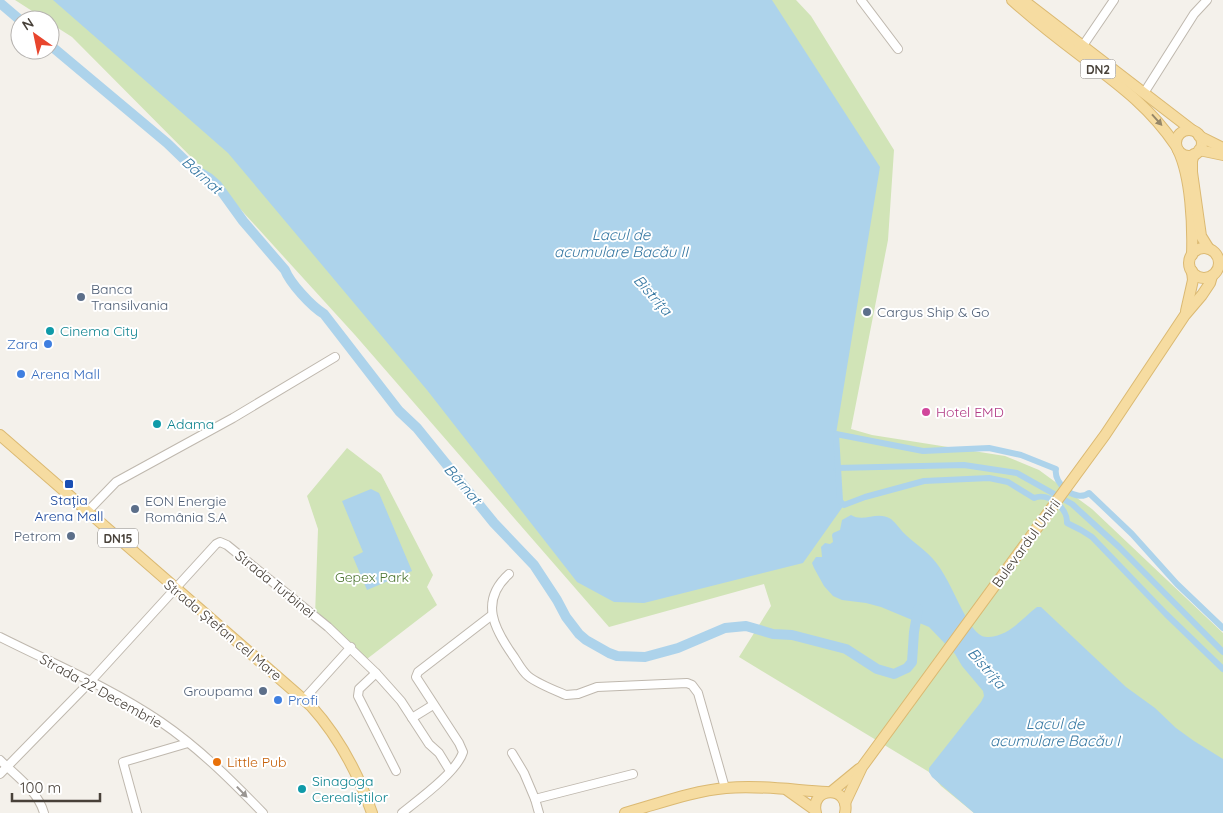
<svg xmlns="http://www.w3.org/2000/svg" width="1223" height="813" viewBox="0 0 1223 813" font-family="Quicksand,sans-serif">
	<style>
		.green { fill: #d1e4b7 }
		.water { fill: #add3eb }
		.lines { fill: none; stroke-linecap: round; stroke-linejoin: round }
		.canal { stroke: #add3eb; stroke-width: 6 }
		.river { stroke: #add3eb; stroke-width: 10 }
		.minor-casing { stroke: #bfb8ae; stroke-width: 10 }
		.major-casing { stroke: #dbb972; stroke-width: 12 }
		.minor { stroke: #fff; stroke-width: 8 }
		.major { stroke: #f6dca1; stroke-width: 10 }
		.oneway { fill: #968768 }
		.oneway2 { fill: #9a9692 }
		.service-dot { fill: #5c6f8a; stroke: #fff; stroke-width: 2 }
		.culture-dot { fill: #0f9aa8; stroke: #fff; stroke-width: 2 }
		.shop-dot { fill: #3f7fe0; stroke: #fff; stroke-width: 2 }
		.hotel-dot { fill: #d1479c; stroke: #fff; stroke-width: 2 }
		.transit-dot { fill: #1a4fb4; stroke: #fff; stroke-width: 2 }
		.food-dot { fill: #e8710a; stroke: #fff; stroke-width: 2 }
		.labels { text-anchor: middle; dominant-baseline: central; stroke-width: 4; stroke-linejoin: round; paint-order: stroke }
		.shield { fill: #fff; stroke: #7f7a74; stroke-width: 1 }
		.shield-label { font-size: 12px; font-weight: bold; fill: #484139 }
		.service-label { font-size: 14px; fill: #4e5e75; stroke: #fff; text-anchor: start }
		.culture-label { font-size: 14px; fill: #0d838f; stroke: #fff; text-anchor: start }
		.shop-label { font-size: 14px; fill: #366cbe; stroke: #fff; text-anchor: start }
		.hotel-label { font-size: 14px; fill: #b23c85; stroke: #fff; text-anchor: start }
		.transit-label { font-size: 14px; fill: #164399; stroke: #fff }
		.street-label { font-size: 14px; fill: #484139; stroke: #fff }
		.park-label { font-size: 14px; fill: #4c7530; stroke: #fff }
		.food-label { font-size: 14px; fill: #c56008; stroke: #fff; text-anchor: start }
		.water-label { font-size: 15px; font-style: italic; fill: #3879a3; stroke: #fff }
	</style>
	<rect width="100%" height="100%" fill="#f4f1eb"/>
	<g class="green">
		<path d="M 15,0 L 796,0 L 811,16 L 894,150 L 888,240 L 851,429 L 872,435 L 1005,456 L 1039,470 L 1092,509 L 1223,633 L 1223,813 L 974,813 L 941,786 L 929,772 L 739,657 L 771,606 L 764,584 L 609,627 L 355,335 L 212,178 L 72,37 L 50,23 L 50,20 L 46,20 Z"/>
		<path d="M 347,448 L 381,474 L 433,575 L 427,587 L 437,605 L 363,662 L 315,616 L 318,529 L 307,496 Z"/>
	</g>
	<g class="water">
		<path d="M 53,0 L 772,0 L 880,167 L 836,434 L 839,501 L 844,505 L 803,563 L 644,603 L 614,602 L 577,582 L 427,390 L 228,153 Z"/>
		<path d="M 371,489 L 379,493 L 412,571 L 367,590 L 353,557 L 363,552 L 342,501 Z"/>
		<path d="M 851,515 C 864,523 877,510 891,519 C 897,524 901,531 907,536 C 918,546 931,554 940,568 C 952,586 959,607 971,625 C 976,632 981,638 989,637 C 1011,635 1022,618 1037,607 L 1041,607 L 1126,687 L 1155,708 L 1176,728 L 1194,741 L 1223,759 L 1223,813 L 974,813 L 932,777 L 929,772 L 929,768 L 981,702 L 984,696 L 983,691 L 962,666 L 955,654 L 929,627 L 881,607 L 866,603 L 842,600 L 833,596 L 824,586 L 814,568 L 812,563 L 816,557 L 822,557 L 821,547 L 825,543 L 830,544 L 833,542 L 832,535 L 833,533 L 840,530 L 842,520 Z"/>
	</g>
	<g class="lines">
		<g class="canal">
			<path d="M 836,468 L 964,465 L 1017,473 L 1072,504 L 1119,547 L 1223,652"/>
			<path d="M 1223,628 L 1177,584 L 1132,534 L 1089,493 C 1076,503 1053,484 1056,469 L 1021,455 L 989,448 L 923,451 L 836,434 L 840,501 L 844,505 L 865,497 L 924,481 L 989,478 L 1008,482 L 1034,498 C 1048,492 1068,508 1067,523 L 1081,530 L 1092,537 L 1166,614 L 1223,669"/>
		</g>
		<g class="river">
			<path d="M 0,3 L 20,20"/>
			<path d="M 50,45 L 167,143 L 194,169 L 209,178 L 217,185 L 243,221 L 285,270 C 290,283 311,306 324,314 L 399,411 L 417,428 L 494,523 L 534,565 L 557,600 L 566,617 L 579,634 L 586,640 L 609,653 L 617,656 L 645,657 L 678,648 L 725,628 L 746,626 L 773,634 L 792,635 L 846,649 L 877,669 L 894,674 L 907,668 L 912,662 L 914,632 L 918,609"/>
		</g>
		<defs>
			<g id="minor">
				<path d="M 861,0 L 898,49"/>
				<path d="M 1082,47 L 1114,0"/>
				<path d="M 1144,93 L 1194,14 L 1207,0"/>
				<path d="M 87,512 L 116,482 L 233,418 L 335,357"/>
				<path d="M 509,574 C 479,601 494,629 514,657 C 518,663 522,671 528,676 C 538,684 554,690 566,695 L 578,694 L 597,687 L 687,683 L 692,685 L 698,693 L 725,788"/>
				<path d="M 0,637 C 54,664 111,688 161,722 C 199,748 231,780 263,813"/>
				<path d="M 376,673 L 359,689 L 358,696 L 396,771"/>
				<path d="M 304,699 L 351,647"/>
				<path d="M 412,718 L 433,705"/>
				<path d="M 512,753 L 524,773 L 535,799"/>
				<path d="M 0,760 C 16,776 38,791 44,813"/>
				<path d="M 0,774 L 90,682 L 216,544 L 220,542 L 227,545 L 328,627 L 376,673 L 401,701 L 429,744 L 439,753 L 450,771"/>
				<path d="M 137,813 L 123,762 L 188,743"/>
				<path d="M 402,813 C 418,800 457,772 463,752 L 459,743 L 416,677 L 418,672 L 492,615"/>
				<path d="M 539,813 L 535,799 L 633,774"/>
			</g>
			<g id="major">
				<path d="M 1012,0 C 1034,20 1057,38 1081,56 C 1118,84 1150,107 1176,146"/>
				<path d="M 1023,0 L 1192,130"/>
				<circle cx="1189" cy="143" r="13"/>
				<path d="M 1199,136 L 1223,148"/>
				<path d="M 1178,150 C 1191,177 1193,225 1192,255"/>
				<path d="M 1199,150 L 1223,155"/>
				<path d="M 1194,154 L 1192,161 L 1192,172 L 1201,236 L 1209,249"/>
				<circle cx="1204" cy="263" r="15"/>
				<path d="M 1186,311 L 1193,280 L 1192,271"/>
				<path d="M 0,435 L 311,706 C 340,738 358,773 372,813"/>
				<path d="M 787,790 L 815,810"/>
				<path d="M 831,792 L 859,769"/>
				<path d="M 845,803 L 862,767 L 1105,435 L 1185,315 L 1202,295 L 1210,283 L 1212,276"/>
				<path d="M 625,813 C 658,804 692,791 726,788 C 759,785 793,790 827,792"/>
				<path d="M 816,813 C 809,786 851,785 845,813"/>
			</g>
		</defs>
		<use href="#minor" class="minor-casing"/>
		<use href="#major" class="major-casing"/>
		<use href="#minor" class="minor"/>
		<use href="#major" class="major"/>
	</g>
	<defs><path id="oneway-solid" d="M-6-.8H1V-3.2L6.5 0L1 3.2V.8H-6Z" transform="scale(1.25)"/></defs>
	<use class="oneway" href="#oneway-solid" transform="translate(1157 120) rotate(48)"/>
	<use class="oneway2" href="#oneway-solid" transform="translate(242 792) rotate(46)"/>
	<g class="service-dot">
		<circle cx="81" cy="297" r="5"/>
		<circle cx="867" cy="312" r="5"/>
		<circle cx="135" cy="509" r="5"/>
		<circle cx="71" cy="536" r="5"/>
		<circle cx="263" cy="691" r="5"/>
	</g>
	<g class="culture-dot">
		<circle cx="50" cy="331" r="5"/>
		<circle cx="157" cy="424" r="5"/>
		<circle cx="302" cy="789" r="5"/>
	</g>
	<g class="shop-dot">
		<circle cx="48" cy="344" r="5"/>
		<circle cx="21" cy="374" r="5"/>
		<circle cx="278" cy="700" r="5"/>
	</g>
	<circle class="hotel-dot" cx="926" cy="412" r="5"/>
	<rect class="transit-dot" x="64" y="479" width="10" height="10" rx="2.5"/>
	<circle class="food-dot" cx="217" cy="762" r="5"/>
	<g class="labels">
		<g class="shield">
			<rect x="1080.5" y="59.5" width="35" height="19" rx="4"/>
			<rect x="98" y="528.5" width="40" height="19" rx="4"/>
		</g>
		<g class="shield-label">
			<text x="1098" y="69">DN2</text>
			<text x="118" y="538">DN15</text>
		</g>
		<g class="service-label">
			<text x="91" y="289">Banca<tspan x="91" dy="16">Transilvania</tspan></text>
			<text x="877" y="312">Cargus Ship &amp; Go</text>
			<text x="145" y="501">EON Energie<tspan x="145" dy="16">România S.A</tspan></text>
			<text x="61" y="536" text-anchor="end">Petrom</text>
			<text x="253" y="691" text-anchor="end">Groupama</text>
		</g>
		<g class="culture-label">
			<text x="60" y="331">Cinema City</text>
			<text x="167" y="424">Adama</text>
			<text x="312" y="781">Sinagoga<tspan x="312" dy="16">Cerealiștilor</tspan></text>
		</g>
		<g class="shop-label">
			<text x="38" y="344" text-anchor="end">Zara</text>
			<text x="31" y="374">Arena Mall</text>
			<text x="288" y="700">Profi</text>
		</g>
		<g class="hotel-label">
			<text x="936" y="412">Hotel EMD</text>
		</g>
		<g class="transit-label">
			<text x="69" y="500">Stația<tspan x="69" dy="16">Arena Mall</tspan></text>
		</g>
		<g class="street-label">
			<text transform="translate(1026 543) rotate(-54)">Bulevardul Unirii</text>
			<text transform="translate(275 584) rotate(39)">Strada Turbinei</text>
			<text transform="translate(223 630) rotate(40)">Strada Ștefan cel Mare</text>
			<text transform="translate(101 691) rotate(29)">Strada 22 Decembrie</text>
		</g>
		<g class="park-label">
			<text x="372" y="577">Gepex Park</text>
		</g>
		<g class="food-label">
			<text x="227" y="762">Little Pub</text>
		</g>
		<g class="water-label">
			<text transform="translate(202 175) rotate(42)">Bârnat</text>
			<text x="621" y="234">Lacul de<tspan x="621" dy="17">acumulare Bacău II</tspan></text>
			<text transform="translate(653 295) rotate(48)">Bistrița</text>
			<text transform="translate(463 484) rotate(49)">Bârnat</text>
			<text transform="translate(987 668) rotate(49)">Bistrița</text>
			<text x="1055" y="723">Lacul de<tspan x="1055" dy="17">acumulare Bacău I</tspan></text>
		</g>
	</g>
	<g transform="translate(35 35) rotate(327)"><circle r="24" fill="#ffffff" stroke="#b6b3b0"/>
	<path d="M0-4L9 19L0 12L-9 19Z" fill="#e8452d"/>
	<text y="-8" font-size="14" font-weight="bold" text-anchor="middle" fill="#484139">N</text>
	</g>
	<path d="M12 793v8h88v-8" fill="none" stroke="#484139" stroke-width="2.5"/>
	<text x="20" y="793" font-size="15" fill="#484139" stroke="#ffffff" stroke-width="4" paint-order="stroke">100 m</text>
</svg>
